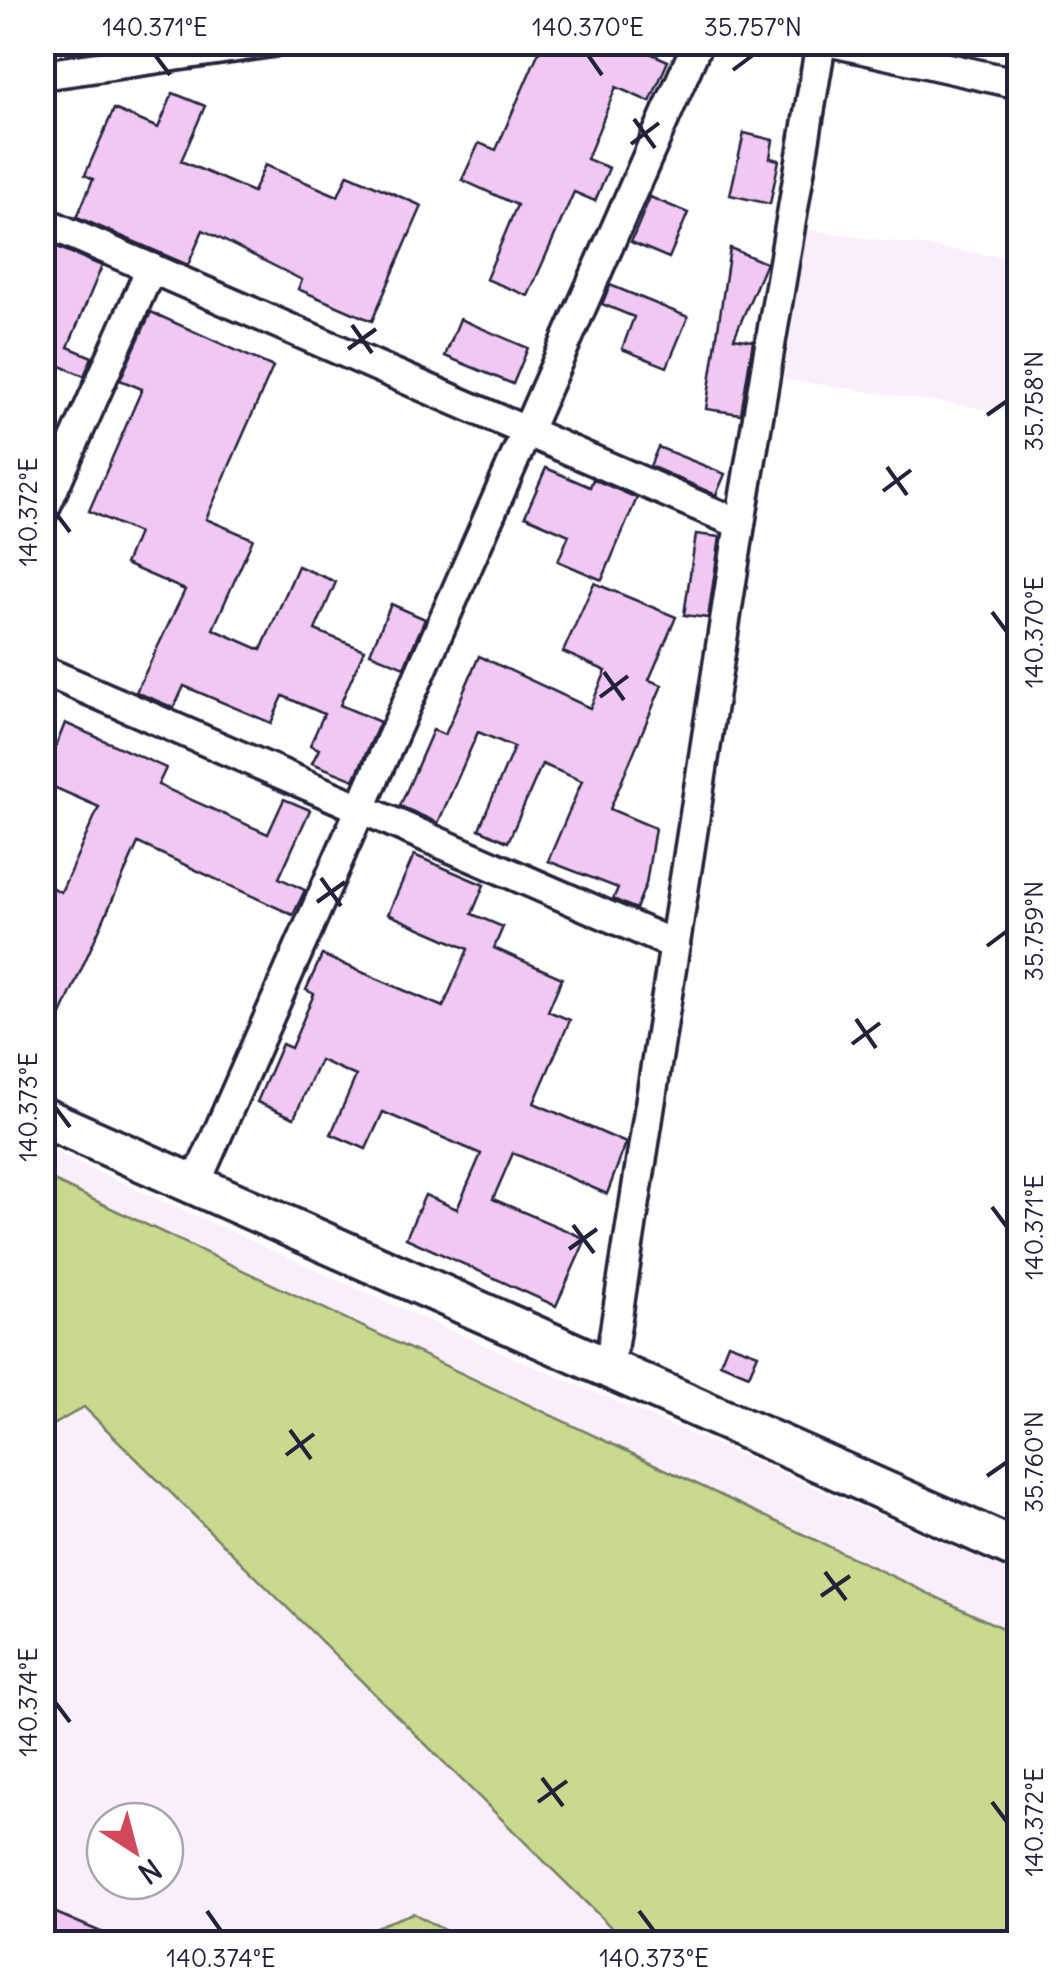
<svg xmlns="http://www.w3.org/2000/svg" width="1062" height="1986" viewBox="0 0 1062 1986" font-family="Delius,sans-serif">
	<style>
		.built { fill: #faeefb; fill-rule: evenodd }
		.green { fill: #c8da8e; stroke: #757e64; stroke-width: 2.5 }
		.building { fill: #f0c8f1; stroke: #22223b; stroke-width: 2.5 }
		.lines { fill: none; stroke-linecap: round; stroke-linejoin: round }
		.street-casing { stroke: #22223b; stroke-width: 35 }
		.secondary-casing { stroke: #22223b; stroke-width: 45 }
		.street { stroke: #fff; stroke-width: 28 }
		.secondary { stroke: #fff; stroke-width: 38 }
		.ticks { fill: none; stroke: #22223b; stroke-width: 4 }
		.neatline { fill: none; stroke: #22223b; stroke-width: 4 }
		.ticks-label { font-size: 25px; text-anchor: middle; fill: #22223b }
	</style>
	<rect width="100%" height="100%" fill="#fff"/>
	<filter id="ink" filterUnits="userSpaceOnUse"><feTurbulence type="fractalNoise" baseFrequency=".01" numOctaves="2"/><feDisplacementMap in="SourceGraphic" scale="20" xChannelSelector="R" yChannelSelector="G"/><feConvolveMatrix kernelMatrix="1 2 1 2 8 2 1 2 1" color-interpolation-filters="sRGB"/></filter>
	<g filter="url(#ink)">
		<g class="built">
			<path d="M 806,230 L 1019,259 L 1019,414 L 784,379 Z"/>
			<path d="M 43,1147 L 422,1318 L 1019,1576 L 1019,1943 L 43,1944 ZM 105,1821 L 165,1821 L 165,1881 L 105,1881 Z"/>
		</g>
		<g class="green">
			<path d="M 43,1176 L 1019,1636 L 1019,1943 L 627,1943 L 84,1407 L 43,1431 Z"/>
			<path d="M 413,1913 L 468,1943 L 347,1943 L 359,1933 Z"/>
		</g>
		<g class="building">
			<path d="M 543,42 L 575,52 L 578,42 L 625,42 L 668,61 L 650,102 L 616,87 L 587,159 L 609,168 L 595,201 L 574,192 L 528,296 L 486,279 L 517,205 L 462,180 L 479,143 L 496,150 Z"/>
			<path d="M 173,93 L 205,106 L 181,161 L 253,192 L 265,165 L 338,196 L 348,174 L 422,206 L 372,321 L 298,289 L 302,280 L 203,230 L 188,265 L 77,217 L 93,179 L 85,175 L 114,109 L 158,128 Z"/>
			<path d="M 744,133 L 773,140 L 770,158 L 779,160 L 770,204 L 730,195 Z"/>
			<path d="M 650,197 L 688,213 L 669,258 L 631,242 Z"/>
			<path d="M 48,243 L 102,266 L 68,347 L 92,357 L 84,376 L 42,358 L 42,256 Z"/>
			<path d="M 730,248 L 766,263 L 734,338 L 753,341 L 741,414 L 706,409 Z"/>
			<path d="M 610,285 L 688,317 L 667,367 L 622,349 L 634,317 L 602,304 Z"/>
			<path d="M 151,312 L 273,367 L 206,519 L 253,539 L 213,629 L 261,650 L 298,566 L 336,582 L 315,630 L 364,650 L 340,705 L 380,722 L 354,780 L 312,763 L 319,749 L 310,745 L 324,714 L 283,696 L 271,723 L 184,686 L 174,708 L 136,692 L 185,590 L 125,564 L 138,533 L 89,511 L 142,389 L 120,380 Z"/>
			<path d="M 460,319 L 528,348 L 513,384 L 445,356 Z"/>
			<path d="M 658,447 L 725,474 L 716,495 L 650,466 Z"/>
			<path d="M 546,468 L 590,487 L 593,479 L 637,498 L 602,580 L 558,561 L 569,535 L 525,516 Z"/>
			<path d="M 696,534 L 720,537 L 708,618 L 684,615 Z"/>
			<path d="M 594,583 L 676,617 L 649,680 L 662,685 L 610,809 L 655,828 L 646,884 L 636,909 L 613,899 L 618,888 L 548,861 L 582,781 L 542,764 L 508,842 L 479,829 L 514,747 L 478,732 L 438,823 L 400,806 L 433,730 L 445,735 L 479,656 L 590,708 L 606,671 L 563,652 Z"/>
			<path d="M 391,604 L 425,619 L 404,667 L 370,653 Z"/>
			<path d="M 65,723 L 166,768 L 158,785 L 268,834 L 284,799 L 310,810 L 279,878 L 305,890 L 293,915 L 138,843 L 42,1057 L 42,883 L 61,892 L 99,807 L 42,782 Z"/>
			<path d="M 414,855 L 484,885 L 472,914 L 503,927 L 494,948 L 562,978 L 548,1011 L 570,1020 L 534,1103 L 626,1143 L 607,1194 L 513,1153 L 493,1199 L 586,1239 L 556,1306 L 406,1238 L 425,1195 L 457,1209 L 481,1154 L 383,1112 L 366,1149 L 331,1134 L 356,1076 L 320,1060 L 294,1118 L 257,1102 L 282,1044 L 291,1048 L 314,994 L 306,990 L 322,955 L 443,1007 L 468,949 L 388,914 Z"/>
			<path d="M 728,1343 L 758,1354 L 749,1375 L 720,1363 Z"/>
			<path d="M 42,1907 L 129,1944 L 42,1944 Z"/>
		</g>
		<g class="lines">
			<defs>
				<g id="street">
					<path d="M 832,42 L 1020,84"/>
					<path d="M 42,75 L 272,42"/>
					<path d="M 42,221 L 740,524"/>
					<path d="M 42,514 L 151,268"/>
					<path d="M 42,670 L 675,945"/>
					<path d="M 195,1185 L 698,42"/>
					<path d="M 609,1369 L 740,524 L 821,42"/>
				</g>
				<path id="secondary" d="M 42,1117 L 1020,1551"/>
			</defs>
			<use href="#street" class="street-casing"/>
			<use href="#secondary" class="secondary-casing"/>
			<use href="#street" class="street"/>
			<use href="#secondary" class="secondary"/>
		</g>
	</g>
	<path class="ticks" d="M 155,55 L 170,75M 588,55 L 602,75M 733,70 L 753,55M 634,119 L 655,148M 631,144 L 659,123M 352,325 L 372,353M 348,349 L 376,329M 987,415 L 1007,401M 887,467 L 907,495M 883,491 L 911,470M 55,512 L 70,532M 992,612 L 1007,632M 604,672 L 624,700M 600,697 L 628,676M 321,878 L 341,906M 317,902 L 345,882M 987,946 L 1007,931M 856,1019 L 876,1048M 852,1044 L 880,1023M 55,1107 L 70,1127M 992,1207 L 1007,1227M 573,1225 L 594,1253M 569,1249 L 597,1229M 290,1430 L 311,1459M 286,1455 L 314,1434M 987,1476 L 1007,1462M 825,1572 L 846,1600M 821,1596 L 850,1576M 55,1702 L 70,1722M 542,1778 L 563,1806M 538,1802 L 567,1781M 992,1802 L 1007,1822M 207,1911 L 221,1931M 639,1911 L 654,1931"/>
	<rect width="1062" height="1986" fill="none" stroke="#fff" stroke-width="110"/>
	<g transform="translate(135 1851) rotate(144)"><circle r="48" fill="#ffffff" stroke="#a7a7b1" stroke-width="2.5"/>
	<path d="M0-8L18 38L0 25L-18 38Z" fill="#d1495b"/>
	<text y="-15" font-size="28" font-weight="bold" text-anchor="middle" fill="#22223b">N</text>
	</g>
	<rect x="55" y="55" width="952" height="1876" class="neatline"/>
	<g class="ticks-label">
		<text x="155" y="36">140.371°E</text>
		<text x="588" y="36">140.370°E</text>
		<text x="753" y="36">35.757°N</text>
		<text transform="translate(1034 401) rotate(-90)" y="9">35.758°N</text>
		<text transform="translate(28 512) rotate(-90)" y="9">140.372°E</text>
		<text transform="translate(1034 632) rotate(-90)" y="9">140.370°E</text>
		<text transform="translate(1034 931) rotate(-90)" y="9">35.759°N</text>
		<text transform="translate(28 1107) rotate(-90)" y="9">140.373°E</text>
		<text transform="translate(1034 1227) rotate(-90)" y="9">140.371°E</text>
		<text transform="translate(1034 1462) rotate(-90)" y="9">35.760°N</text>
		<text transform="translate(28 1702) rotate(-90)" y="9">140.374°E</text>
		<text transform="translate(1034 1822) rotate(-90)" y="9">140.372°E</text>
		<text x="221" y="1967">140.374°E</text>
		<text x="654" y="1967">140.373°E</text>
	</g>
</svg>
